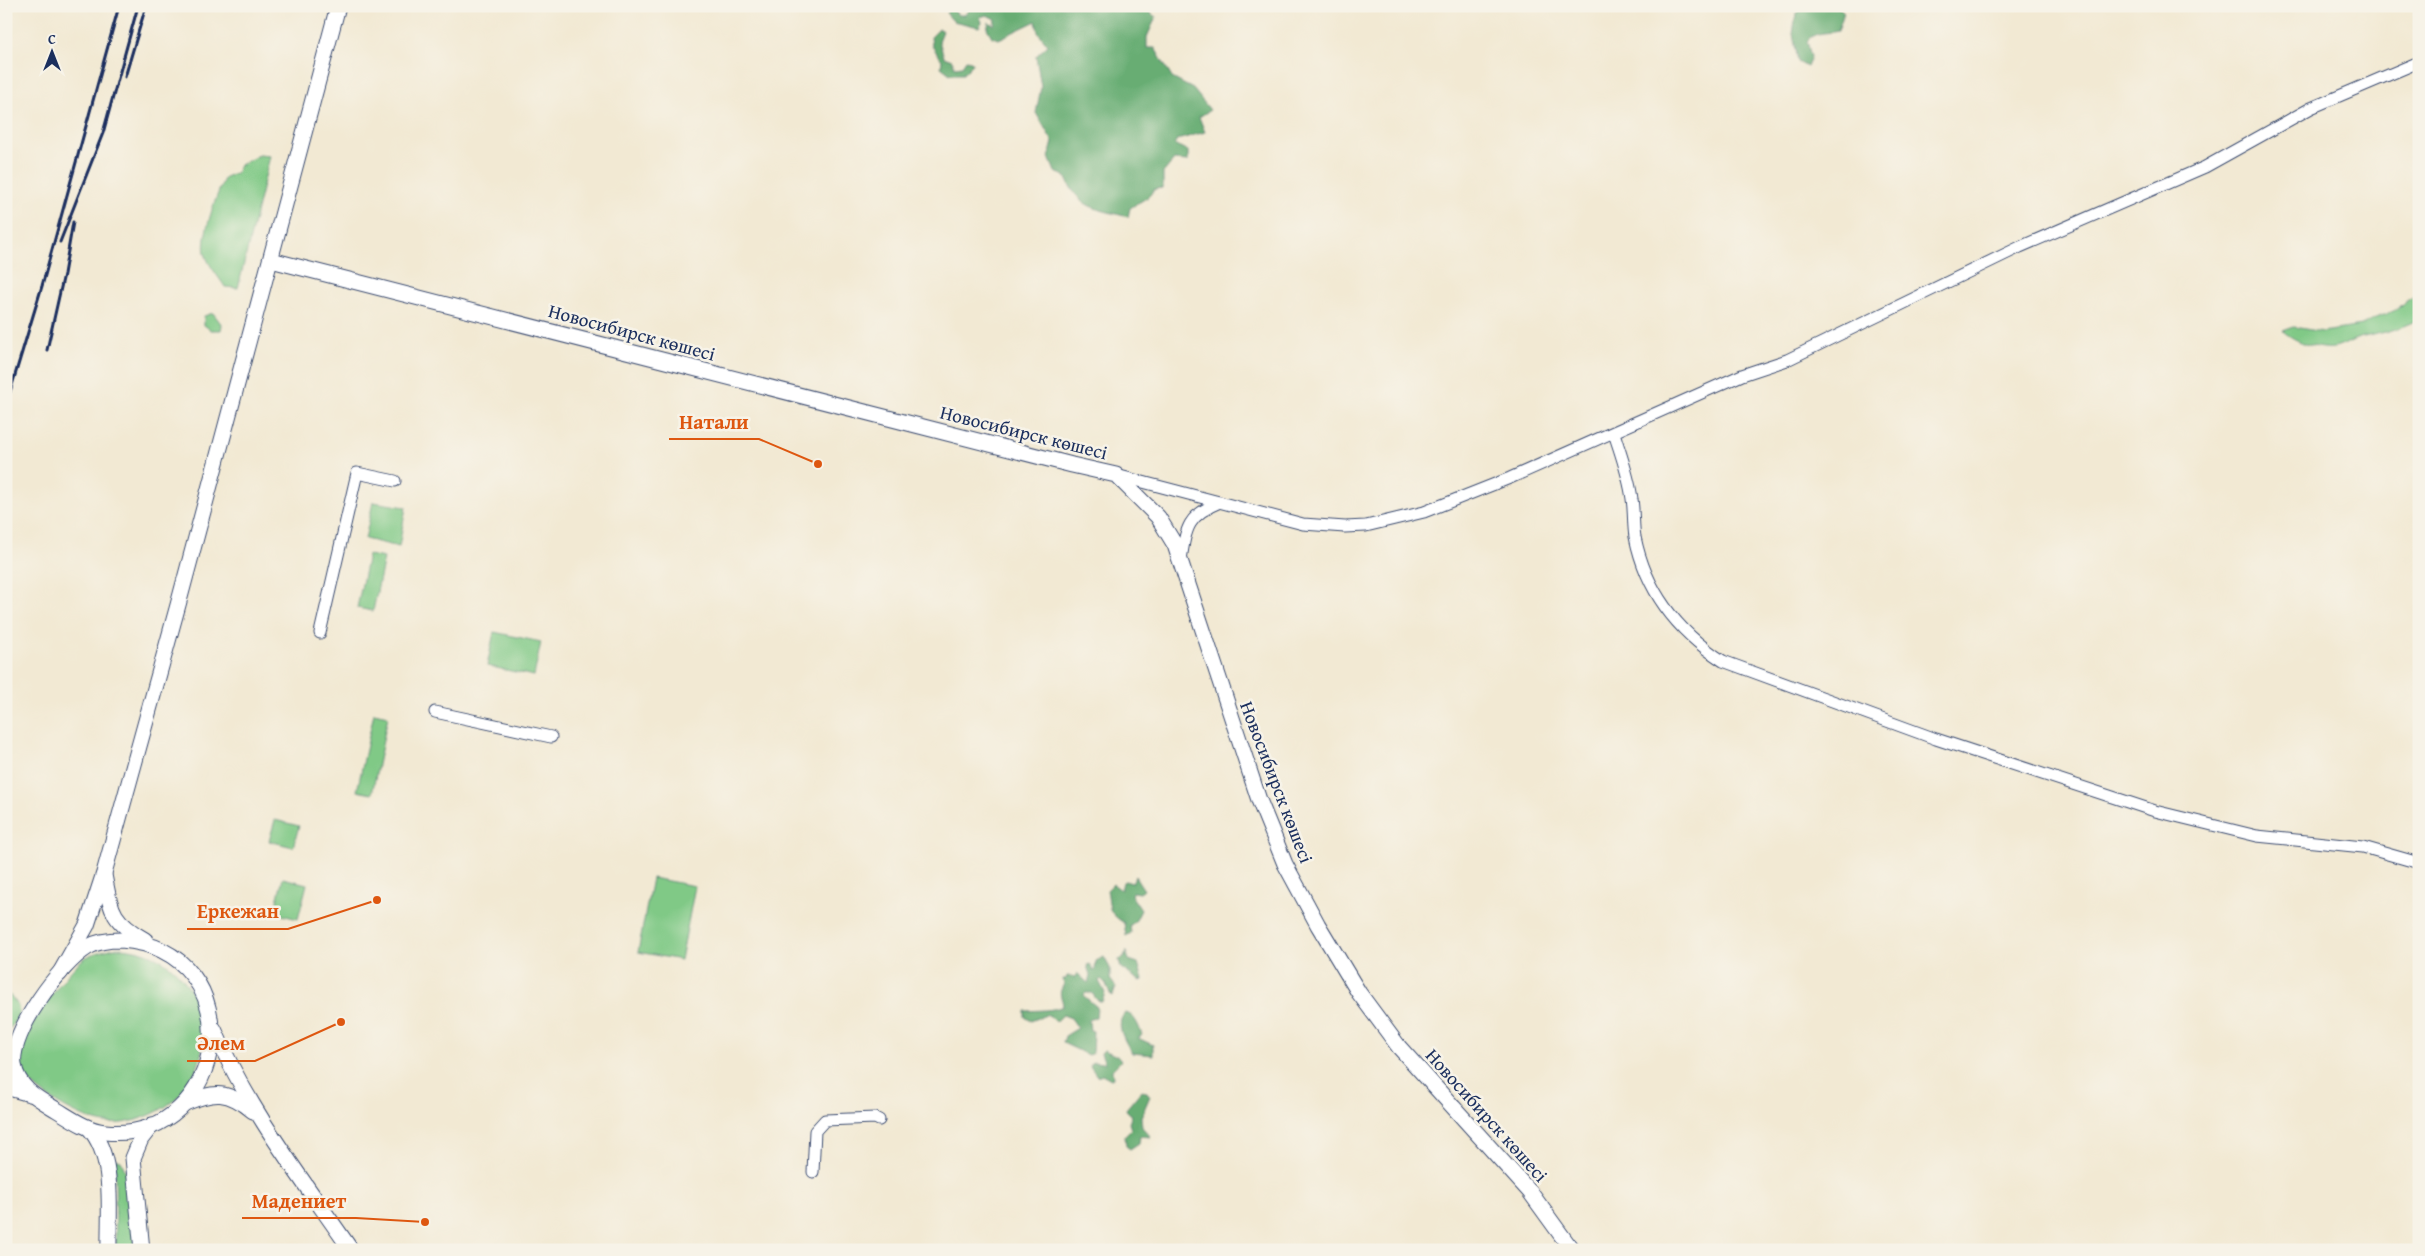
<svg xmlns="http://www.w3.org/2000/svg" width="2425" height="1256" viewBox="0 0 2425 1256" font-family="'Gentium Book Plus',serif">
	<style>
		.green { fill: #80c986; stroke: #4e7c72 }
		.forest { fill: #68ad73; stroke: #426e68 }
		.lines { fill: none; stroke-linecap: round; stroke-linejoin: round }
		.street-casing { stroke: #3b4b70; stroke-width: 13 }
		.secondary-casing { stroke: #3b4b70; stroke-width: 17 }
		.street { stroke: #fff; stroke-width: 11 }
		.secondary { stroke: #fff; stroke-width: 15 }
		.rail { stroke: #1b2f5e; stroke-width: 3 }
		.labels { text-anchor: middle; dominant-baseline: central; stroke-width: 5; stroke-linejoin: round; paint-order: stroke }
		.street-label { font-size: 19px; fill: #1b2f5e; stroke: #f7f3e8 }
		.leader { fill: none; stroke: #de5710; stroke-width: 2 }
		.callout-dot { fill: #de5710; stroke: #f7f3e8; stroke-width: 2 }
		.callout-label { font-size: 20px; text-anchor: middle; font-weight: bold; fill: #de5710; stroke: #f7f3e8; stroke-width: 5; stroke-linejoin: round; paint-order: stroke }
	</style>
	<rect width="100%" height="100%" fill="#f7f3e8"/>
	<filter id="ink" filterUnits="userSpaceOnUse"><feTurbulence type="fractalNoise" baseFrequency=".02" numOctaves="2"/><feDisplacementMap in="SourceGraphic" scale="10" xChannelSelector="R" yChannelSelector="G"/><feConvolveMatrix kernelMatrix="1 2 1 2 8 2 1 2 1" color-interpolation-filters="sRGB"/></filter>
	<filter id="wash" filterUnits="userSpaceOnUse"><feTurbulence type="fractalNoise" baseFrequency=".0096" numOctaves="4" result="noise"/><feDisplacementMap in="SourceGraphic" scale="20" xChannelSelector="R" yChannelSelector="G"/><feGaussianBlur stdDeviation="1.12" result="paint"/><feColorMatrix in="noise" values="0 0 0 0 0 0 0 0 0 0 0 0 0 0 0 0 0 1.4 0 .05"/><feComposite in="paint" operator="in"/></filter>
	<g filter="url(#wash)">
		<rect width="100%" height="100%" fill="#f2e9d3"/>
		<g class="green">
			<path d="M 259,155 L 270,156 L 238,288 L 225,287 C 219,277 208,265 205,253 C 201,237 217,193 225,177 L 236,173 L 240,165 Z"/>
			<path d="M 2413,297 L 2419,299 L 2419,319 C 2395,331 2385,332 2359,338 C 2352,340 2345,345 2338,347 C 2322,352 2295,342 2283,331 L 2294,327 L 2322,332 L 2362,326 C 2372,316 2389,316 2400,307 C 2404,303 2407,300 2413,297 Z"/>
			<path d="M 213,313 L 222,325 L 221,330 L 211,330 L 204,325 L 204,316 Z"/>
			<path d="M 373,502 L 406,507 L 399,547 L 365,539 Z"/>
			<path d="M 368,555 L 384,558 L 373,611 L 357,608 Z"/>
			<path d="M 494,632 L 541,642 L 534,676 L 487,666 Z"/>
			<path d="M 374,713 L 388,716 L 372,794 L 357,791 Z"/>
			<path d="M 275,820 L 299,826 L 293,847 L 269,841 Z"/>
			<path d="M 283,878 L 307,884 L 298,919 L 274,913 Z"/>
			<path d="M 652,878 L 695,886 L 681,960 L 638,952 Z"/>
			<path d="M 114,948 C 210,947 238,1077 150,1115 C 136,1121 120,1125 105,1123 C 83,1121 24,1089 20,1065 C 20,1060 21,1048 23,1043 C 29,1024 67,972 82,960 C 91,953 103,951 114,948 Z"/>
			<path d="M 6,992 C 26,1009 20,1016 6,1033 Z"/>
			<path d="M 115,1159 L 121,1161 L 127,1175 L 136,1250 L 116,1250 Z"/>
		</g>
		<g class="forest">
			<path d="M 971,6 L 1151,6 L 1151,14 L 1156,17 L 1147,37 L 1147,48 L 1155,48 L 1172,78 L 1193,89 L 1210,110 L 1199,117 L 1205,132 L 1177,140 L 1174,144 L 1188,151 L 1188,161 L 1174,160 L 1163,173 L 1163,188 L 1155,189 L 1148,197 L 1130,208 L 1128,217 C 1095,208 1080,210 1065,176 L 1055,172 L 1049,157 L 1053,142 L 1036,113 L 1041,87 L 1036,56 L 1048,45 L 1038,32 L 1036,21 L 999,39 L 992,37 L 987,28 L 989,22 L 994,25 L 995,19 L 987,15 L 980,17 L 982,22 L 979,27 L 953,21 L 946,13 L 951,7 L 958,15 L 965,15 Z"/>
			<path d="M 1805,6 L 1838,6 L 1844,12 L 1838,31 C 1827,34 1814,31 1807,41 L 1811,57 L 1807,67 L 1798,62 L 1793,34 L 1796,13 Z"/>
			<path d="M 939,29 L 943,31 L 939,41 L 944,57 L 952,60 L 955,67 L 962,66 L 966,60 L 971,61 L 973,64 L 963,74 L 950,74 L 941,67 L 942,60 L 932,46 L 931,37 Z"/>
			<path d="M 1135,876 L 1144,890 L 1140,893 L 1132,892 L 1131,895 L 1141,910 L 1135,922 L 1130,925 L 1131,933 L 1126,936 L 1124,923 C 1106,911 1111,909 1107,890 L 1113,884 L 1121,890 L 1123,882 L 1125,881 L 1132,883 Z"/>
			<path d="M 1126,951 L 1129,960 L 1138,963 L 1143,980 L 1140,981 L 1121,968 L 1119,960 L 1124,958 Z"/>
			<path d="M 1104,957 L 1110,968 L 1110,979 L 1116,987 L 1113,996 L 1110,994 L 1106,984 L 1101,979 L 1099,981 L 1105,993 L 1102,1002 L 1096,999 L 1092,993 L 1085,993 L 1084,996 L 1097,1007 L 1096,1017 L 1089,1020 L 1090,1030 L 1093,1031 L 1092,1054 L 1088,1055 L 1063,1043 L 1065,1036 L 1078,1028 L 1071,1018 L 1063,1015 L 1057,1021 L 1046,1015 L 1031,1021 L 1025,1017 L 1025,1011 C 1037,1010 1053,1011 1063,1006 C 1062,994 1057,996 1064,984 L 1063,979 L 1066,979 L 1067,976 L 1075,977 L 1077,973 L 1088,983 L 1090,975 L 1087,965 L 1090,964 L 1093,970 L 1095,970 L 1096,961 Z"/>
			<path d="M 1125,1013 C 1135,1014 1139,1027 1142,1035 L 1138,1038 L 1153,1045 L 1153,1055 L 1132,1053 C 1125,1041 1114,1025 1125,1013 Z"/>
			<path d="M 1104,1050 L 1117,1056 L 1121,1061 L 1112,1070 L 1113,1078 L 1111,1079 L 1102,1074 L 1097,1076 L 1090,1066 L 1093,1062 L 1105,1063 L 1101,1053 Z"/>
			<path d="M 1141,1091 L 1147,1092 L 1150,1096 L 1141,1117 L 1142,1127 L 1151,1137 L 1140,1136 L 1139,1143 L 1130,1149 L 1126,1146 L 1125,1135 L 1131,1129 L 1129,1123 L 1132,1115 L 1127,1112 L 1126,1109 Z"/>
		</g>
	</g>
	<g filter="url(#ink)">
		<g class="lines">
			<defs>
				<g id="street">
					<path d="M 1614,433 C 1621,455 1629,476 1632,499 C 1634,512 1633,525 1635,537 C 1646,591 1678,632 1723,661 L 1936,739 L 2155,811 L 2257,836 L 2363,847 L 2419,863"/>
					<path d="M 1116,475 L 1303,524 L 1345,527 L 1366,526 L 1424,512 L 1510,478 L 1742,375 L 1787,360 L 2020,247 L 2205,167 L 2311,108 L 2419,62"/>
					<path d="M 1181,560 C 1186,527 1188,515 1220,502"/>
					<path d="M 320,633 L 357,473 L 395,481"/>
					<path d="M 435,712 L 551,737"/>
					<path d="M 813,1172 L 815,1131 L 825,1120 L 875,1118 L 879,1120"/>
				</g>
				<g id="secondary">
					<path d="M 271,260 L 1072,465 L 1116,475 L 1158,517 L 1175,545 L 1259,800 L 1285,864 L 1318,925 L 1359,993 L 1399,1047 L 1530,1192 L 1572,1250"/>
					<path d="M 104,875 C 111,910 111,921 145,940"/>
					<path d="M 121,940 C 256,950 230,1144 105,1132 C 87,1130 72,1119 57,1110 C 39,1099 18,1089 14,1065 C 9,1033 61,963 88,947 C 98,941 110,940 121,940 Z"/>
					<path d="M 60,973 L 87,925 L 104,873 L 178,605 L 338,6"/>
					<path d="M 214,1029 C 247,1108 302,1179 351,1250"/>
					<path d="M 6,1087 L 30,1094"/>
					<path d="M 185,1103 C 214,1091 228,1090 253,1111"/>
					<path d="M 89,1128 C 116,1158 108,1211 109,1250"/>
					<path d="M 142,1250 L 133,1158 L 141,1139 L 152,1125"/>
				</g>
			</defs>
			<use href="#street" class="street-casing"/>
			<use href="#secondary" class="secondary-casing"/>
			<use href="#street" class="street"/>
			<use href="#secondary" class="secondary"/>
			<g class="rail">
				<path d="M 125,77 L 146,6"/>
				<path d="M 60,242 L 103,133 L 138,6"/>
				<path d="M 47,350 L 64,274 L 73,222"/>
				<path d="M 6,405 L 42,286 L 119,6"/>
			</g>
		</g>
	</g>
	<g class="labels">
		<g class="street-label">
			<text transform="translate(632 332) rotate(15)">Новосибирск көшесі</text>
			<text transform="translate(1024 432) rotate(14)">Новосибирск көшесі</text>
			<text transform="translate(1277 782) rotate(69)">Новосибирск көшесі</text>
			<text transform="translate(1487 1115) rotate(48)">Новосибирск көшесі</text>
		</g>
	</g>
	<path class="leader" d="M818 464L759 439H669M377 900L288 929H187M341 1022L255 1061H187M425 1222L356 1218H242"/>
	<g class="callout-dot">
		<circle cx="818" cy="464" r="5"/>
		<circle cx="377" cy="900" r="5"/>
		<circle cx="341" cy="1022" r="5"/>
		<circle cx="425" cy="1222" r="5"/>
	</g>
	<g class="callout-label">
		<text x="714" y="429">Натали</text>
		<text x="238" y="918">Еркежан</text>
		<text x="221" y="1050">Әлем</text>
		<text x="299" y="1208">Мадениет</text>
	</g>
	<rect width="2425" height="1256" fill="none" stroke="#f7f3e8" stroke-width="25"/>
	<g transform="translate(52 52)" stroke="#f7f3e8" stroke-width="4" paint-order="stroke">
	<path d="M0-4L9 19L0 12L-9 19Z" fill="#1b2f5e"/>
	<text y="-8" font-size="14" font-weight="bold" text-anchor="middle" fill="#1b2f5e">С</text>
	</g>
</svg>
